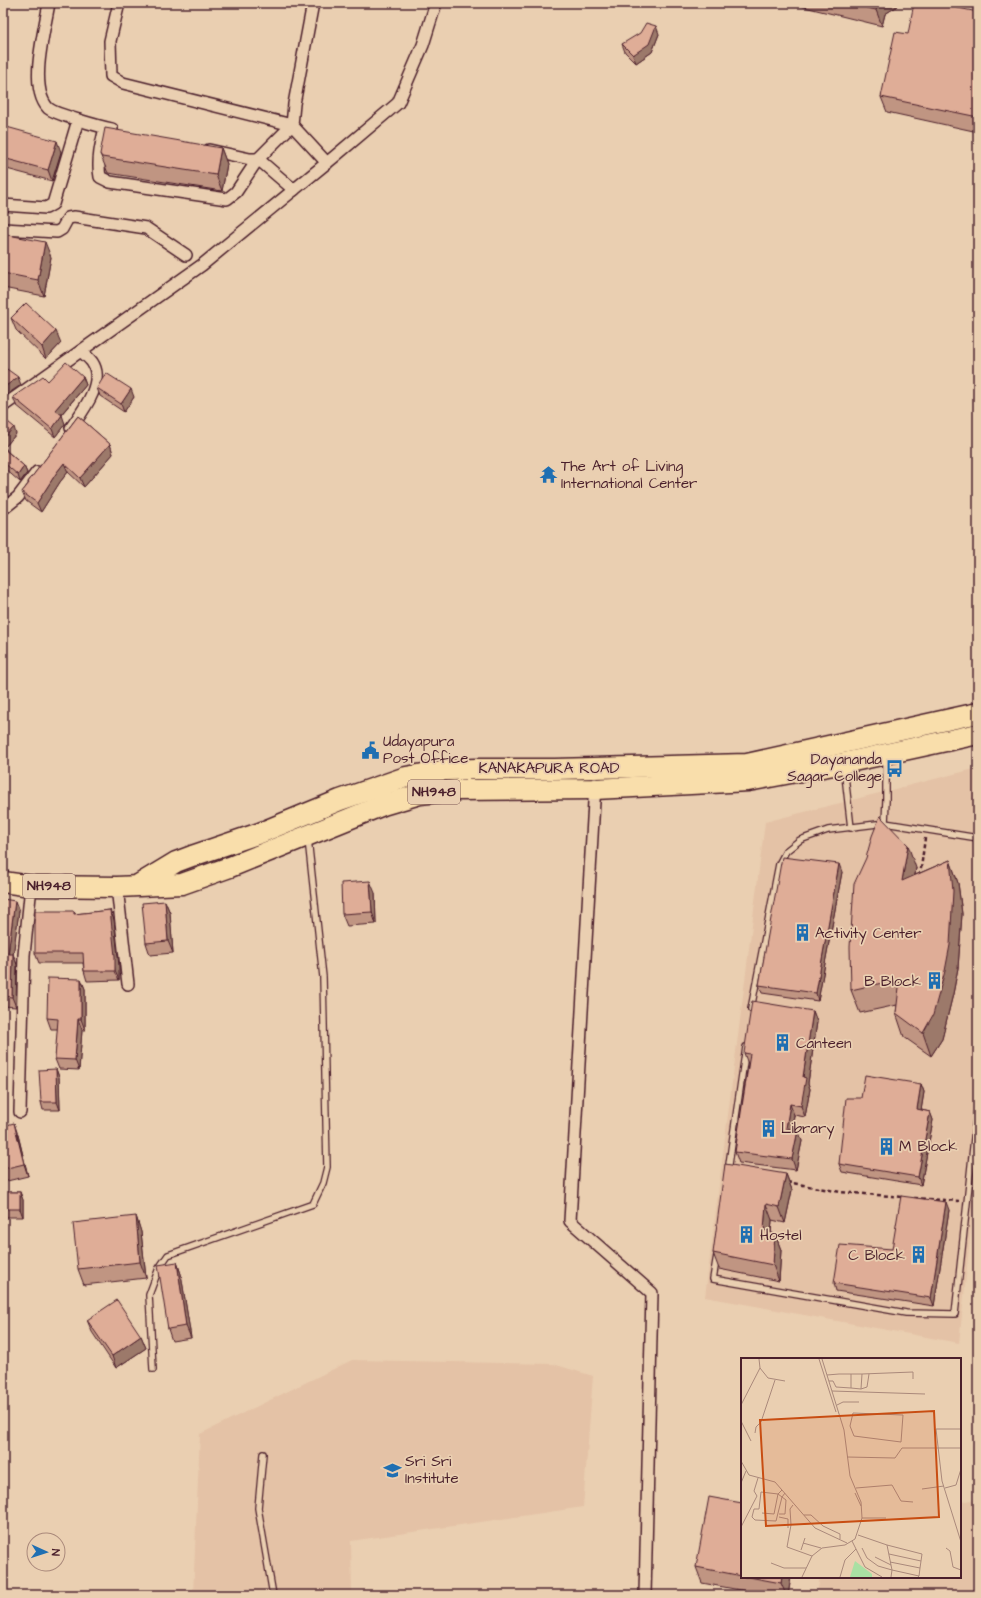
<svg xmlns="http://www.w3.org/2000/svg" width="981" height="1598" viewBox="0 0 981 1598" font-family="'Architects Daughter',sans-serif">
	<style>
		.built { fill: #e4c2a6 }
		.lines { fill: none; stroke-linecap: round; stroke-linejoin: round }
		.lane-casing { stroke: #4a1f2b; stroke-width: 8 }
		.street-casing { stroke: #4a1f2b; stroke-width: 14 }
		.highway-casing { stroke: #4a1f2b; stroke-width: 23 }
		.path { stroke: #4a1f2b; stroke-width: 2.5; stroke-dasharray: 4 3; stroke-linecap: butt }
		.lane { stroke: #eacfb1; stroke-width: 5.5 }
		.street { stroke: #eacfb1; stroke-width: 11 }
		.highway { stroke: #f9deab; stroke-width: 20 }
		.wall { fill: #c09582; stroke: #4a1f2b }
		.shaded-wall { fill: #9c796a; stroke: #4a1f2b }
		.building { fill: #dfad97; stroke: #4a1f2b }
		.labels { text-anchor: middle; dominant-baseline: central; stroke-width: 3.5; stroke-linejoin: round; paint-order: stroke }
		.shield { fill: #eacfb1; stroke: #7a5453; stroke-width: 1 }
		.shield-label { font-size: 14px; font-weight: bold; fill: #4a1f2b }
		.poi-label { font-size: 15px; fill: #4a1f2b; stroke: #eacfb1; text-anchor: start }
		.street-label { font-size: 15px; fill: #4a1f2b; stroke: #eacfb1 }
		.inset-road { fill: none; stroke: #aa897b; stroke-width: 1 }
		.view { fill: #c84d12; fill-opacity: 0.15; stroke: #c84d12; stroke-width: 2 }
		.inset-edge { fill: none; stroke: #4a1f2b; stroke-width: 2 }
	</style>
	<rect width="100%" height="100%" fill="#eacfb1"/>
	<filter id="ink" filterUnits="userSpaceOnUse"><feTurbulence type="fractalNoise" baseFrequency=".025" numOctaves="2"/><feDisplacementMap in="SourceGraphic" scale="8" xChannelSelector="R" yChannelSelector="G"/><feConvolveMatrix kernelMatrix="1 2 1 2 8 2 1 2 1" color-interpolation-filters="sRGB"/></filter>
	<g filter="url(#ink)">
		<g class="built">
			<path d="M 978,768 L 978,1162 L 959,1343 L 705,1297 L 765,822 Z"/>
			<path d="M 352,1360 L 553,1364 L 593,1376 L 583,1507 L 351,1541 L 352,1595 L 193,1595 L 200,1434 Z"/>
			<path d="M 978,1499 L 978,1595 L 817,1595 L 820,1577 L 960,1577 L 960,1502 Z"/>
		</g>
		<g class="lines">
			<defs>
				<g id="lane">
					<path d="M 953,3 L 959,7 L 978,13"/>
					<path d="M 844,767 L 851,828"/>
					<path d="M 885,823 L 886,800 L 886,757"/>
					<path d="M 751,1009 L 779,864 L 786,851 L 800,840 L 828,830 L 885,823 L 978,838"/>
					<path d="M 728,1171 L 746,1047"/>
					<path d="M 717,1255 L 713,1279 L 906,1313 L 955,1314 L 978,1101"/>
					<path d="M 153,1369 L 149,1295 L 159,1268 L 168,1255 L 313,1204 L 323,1183 L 327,1167 L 323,977 L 308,839"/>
					<path d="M 263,1454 L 258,1508 L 273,1595"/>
				</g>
				<g id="street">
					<path d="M 49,3 C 45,29 28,87 48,108 C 54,114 102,127 112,129"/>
					<path d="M 119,3 L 110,41 L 111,76 L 123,83 L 292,125 L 327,163"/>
					<path d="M 105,128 C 101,144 97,160 100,177 L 110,182 L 227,199 L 236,192 L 258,159 L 292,125 L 294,104 L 313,3"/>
					<path d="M 209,150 L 250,159 L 258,159 L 294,190"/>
					<path d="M 3,205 L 46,208 L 53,204 L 78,120"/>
					<path d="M 3,229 L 57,232 L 62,229 L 68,218 L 74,217 L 146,228 L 186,255"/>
					<path d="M 3,406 L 202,265 L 334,157 L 398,103 L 423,45 L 436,3"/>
					<path d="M 71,428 C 82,412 106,382 92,362 C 89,358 84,354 81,351"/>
					<path d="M 3,509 L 18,497 L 37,472"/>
					<path d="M 595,784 L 570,1221 L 652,1293 L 645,1595"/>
					<path d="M 117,887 L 128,984"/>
					<path d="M 20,1112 L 24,955 L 31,886"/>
				</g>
				<g id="highway">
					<path d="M 3,882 L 31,886 L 117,887 L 182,884 L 230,867 L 383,805 L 420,794 L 455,790 L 595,789 L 748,781 L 844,763 L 978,734"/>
					<path d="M 138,885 L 176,862 L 192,856 L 260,833 L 340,800 L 406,777 L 446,770 L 477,769 L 555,769 L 747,764 L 978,713"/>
				</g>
			</defs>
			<use href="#lane" class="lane-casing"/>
			<use href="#street" class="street-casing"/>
			<use href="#highway" class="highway-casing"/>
			<g class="path">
				<path d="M 920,876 L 925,838"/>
				<path d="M 787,1182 L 840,1192 L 903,1197"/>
				<path d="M 914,1198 L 959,1201"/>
			</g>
			<use href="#lane" class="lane"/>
			<use href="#street" class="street"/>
			<use href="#highway" class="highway"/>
		</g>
		<g class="wall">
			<path d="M 788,3 L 897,3 L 896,7 L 885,14 L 882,26 Z"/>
			<path d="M 978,12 L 978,132 L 887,112 L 881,97 L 908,34 Z"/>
			<path d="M 659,34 L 652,52 L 636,63 L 625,52 L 622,44 Z"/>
			<path d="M 3,126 L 61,152 L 52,181 L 3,168 Z"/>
			<path d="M 221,148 L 227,164 L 222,191 L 108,173 L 100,154 Z"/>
			<path d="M 3,234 L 51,257 L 44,296 L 3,288 Z"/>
			<path d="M 11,318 L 61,343 L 46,359 L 16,330 Z"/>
			<path d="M 83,377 L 86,385 L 61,415 L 65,424 L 55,437 L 16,405 L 13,397 L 48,381 Z"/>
			<path d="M 97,388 L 134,397 L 124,412 L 100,396 Z"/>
			<path d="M 78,416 L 110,444 L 113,454 L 84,487 L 68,472 L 60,482 L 41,512 L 26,501 L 22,492 L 28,484 L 28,482 Z"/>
			<path d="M 3,418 L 16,434 L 5,447 L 7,451 L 24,466 L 27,473 L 20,482 L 3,467 Z"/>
			<path d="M 950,860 L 958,883 L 962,914 L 958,968 L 953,994 L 942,1039 L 931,1056 L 904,1037 L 896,1013 L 897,1005 L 860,1013 L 851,990 L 916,868 L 915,875 Z"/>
			<path d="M 842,872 L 818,1001 L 762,993 L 759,985 Z"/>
			<path d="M 375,893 L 376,924 L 347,926 L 342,914 Z"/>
			<path d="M 3,899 L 19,911 L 13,954 L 17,965 L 16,1007 L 3,1006 Z"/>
			<path d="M 165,901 L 170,913 L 173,953 L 150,955 L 146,943 Z"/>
			<path d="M 110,910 L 114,920 L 119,966 L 119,980 L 87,981 L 84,971 L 83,963 L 39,963 L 35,953 L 74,911 L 75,914 Z"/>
			<path d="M 81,979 L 85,989 L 85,1030 L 82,1030 L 79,1070 L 59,1069 L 55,1059 L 58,1029 L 51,1029 L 47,1018 Z"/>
			<path d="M 813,1011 L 817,1022 L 808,1083 L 810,1089 L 805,1117 L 794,1115 L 792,1129 L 798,1130 L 802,1141 L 796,1170 L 739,1163 L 735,1152 L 748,1064 L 744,1053 Z"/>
			<path d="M 56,1069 L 59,1077 L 60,1110 L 43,1110 L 41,1102 Z"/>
			<path d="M 921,1084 L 924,1092 L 921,1110 L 930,1112 L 933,1120 L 921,1185 L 842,1172 L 839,1164 L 861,1098 Z"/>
			<path d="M 3,1126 L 18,1135 L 28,1176 L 3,1182 Z"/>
			<path d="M 786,1174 L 792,1190 L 785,1223 L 772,1220 L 771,1233 L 775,1234 L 781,1250 L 779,1281 L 719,1269 L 713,1253 Z"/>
			<path d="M 3,1192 L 20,1192 L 23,1200 L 23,1217 L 3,1217 Z"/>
			<path d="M 949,1210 L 934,1306 L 836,1291 L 834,1283 L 892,1249 Z"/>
			<path d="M 136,1216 L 141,1232 L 146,1278 L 84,1285 L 78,1269 Z"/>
			<path d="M 177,1262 L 181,1274 L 191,1338 L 172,1341 L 168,1329 Z"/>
			<path d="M 87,1320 L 141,1336 L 146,1348 L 116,1368 L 92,1332 Z"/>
			<path d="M 742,1503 L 742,1577 L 791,1577 L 788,1595 L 767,1595 L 702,1583 L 696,1567 Z"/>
		</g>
		<g class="shaded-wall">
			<path d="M 878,3 L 897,3 L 896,7 L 885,14 L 882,26 L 876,10 Z"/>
			<path d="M 656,26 L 659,34 L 652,52 L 636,63 L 633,55 Z"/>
			<path d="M 57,141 L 61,152 L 52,181 L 48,170 Z"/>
			<path d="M 221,148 L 227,164 L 222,191 L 216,175 Z"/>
			<path d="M 45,242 L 51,257 L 44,296 L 38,280 Z"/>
			<path d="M 56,331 L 61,343 L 46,359 L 42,347 Z"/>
			<path d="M 3,340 L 6,348 L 3,351 Z"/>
			<path d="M 18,377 L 21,385 L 3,397 L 3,388 Z"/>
			<path d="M 83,377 L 86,385 L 58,418 L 55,410 Z"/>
			<path d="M 131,389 L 134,397 L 124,412 L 121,404 Z"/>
			<path d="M 62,415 L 65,424 L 55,437 L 52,429 Z"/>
			<path d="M 14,427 L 16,434 L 5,447 L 7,451 L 3,450 L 3,439 Z"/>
			<path d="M 110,444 L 113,454 L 84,487 L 80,478 Z"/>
			<path d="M 64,463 L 68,472 L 60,482 L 41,512 L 37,503 L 57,472 Z"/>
			<path d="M 24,466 L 27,473 L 20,482 L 18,475 Z"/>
			<path d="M 908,845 L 916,868 L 910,904 L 902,881 Z"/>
			<path d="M 950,860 L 958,883 L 962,914 L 958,968 L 953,994 L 942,1039 L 931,1056 L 923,1033 Z"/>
			<path d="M 839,864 L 842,872 L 818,1001 L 816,993 Z"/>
			<path d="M 370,881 L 375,893 L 376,924 L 372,912 Z"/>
			<path d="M 15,901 L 19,911 L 12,964 L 8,954 Z"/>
			<path d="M 165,901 L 170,913 L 173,953 L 168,941 Z"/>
			<path d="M 110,910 L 114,920 L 119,966 L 119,980 L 115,971 Z"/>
			<path d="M 13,954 L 17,965 L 16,1007 L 12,997 Z"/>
			<path d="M 81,979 L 85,989 L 85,1030 L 81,1019 Z"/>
			<path d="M 813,1011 L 817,1022 L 808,1083 L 810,1089 L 805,1117 L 801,1106 L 803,1077 Z"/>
			<path d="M 78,1019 L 82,1030 L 79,1070 L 75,1060 Z"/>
			<path d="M 56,1069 L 59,1077 L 60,1110 L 57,1102 Z"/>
			<path d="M 921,1084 L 924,1092 L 920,1117 L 917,1109 Z"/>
			<path d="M 790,1104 L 794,1115 L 790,1139 L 786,1128 Z"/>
			<path d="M 930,1112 L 933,1120 L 921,1185 L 918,1177 Z"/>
			<path d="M 14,1123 L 18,1135 L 28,1176 L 24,1164 Z"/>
			<path d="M 798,1130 L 802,1141 L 796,1170 L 792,1159 Z"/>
			<path d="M 786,1174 L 792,1190 L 785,1223 L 779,1207 Z"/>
			<path d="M 20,1192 L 23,1200 L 23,1217 L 20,1209 Z"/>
			<path d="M 946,1202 L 949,1210 L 934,1306 L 931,1298 Z"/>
			<path d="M 766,1204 L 772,1220 L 770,1246 L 764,1230 Z"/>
			<path d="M 136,1216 L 141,1232 L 146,1278 L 140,1262 Z"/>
			<path d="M 775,1234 L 781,1250 L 779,1281 L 773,1265 Z"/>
			<path d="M 177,1262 L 181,1274 L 191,1338 L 186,1326 Z"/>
			<path d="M 141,1336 L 146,1348 L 116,1368 L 112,1356 Z"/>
			<path d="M 782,1577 L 791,1577 L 788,1595 L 786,1595 L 781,1583 Z"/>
		</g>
		<g class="building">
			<path d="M 846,3 L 878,3 L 876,10 Z"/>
			<path d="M 914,3 L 933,3 L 978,12 L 978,117 L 881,97 L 895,32 L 908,34 Z"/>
			<path d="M 646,23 L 656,26 L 649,44 L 633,55 L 622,44 L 640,33 Z"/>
			<path d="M 3,126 L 57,141 L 48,170 L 3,158 Z"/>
			<path d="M 105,128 L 221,148 L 216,175 L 102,157 L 100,154 Z"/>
			<path d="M 3,234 L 45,242 L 38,280 L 3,273 Z"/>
			<path d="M 26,303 L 56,331 L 42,347 L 11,318 Z"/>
			<path d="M 66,362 L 83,377 L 55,410 L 62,415 L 52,429 L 13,397 L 43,376 L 48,381 Z"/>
			<path d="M 4,367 L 18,377 L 3,388 L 3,368 Z"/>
			<path d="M 106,373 L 131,389 L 121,404 L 97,388 Z"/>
			<path d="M 78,416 L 110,444 L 80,478 L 64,463 L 57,472 L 37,503 L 22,492 L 29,483 L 28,482 Z"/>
			<path d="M 3,418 L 14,427 L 3,439 Z"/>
			<path d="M 3,448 L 24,466 L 18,475 L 3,462 Z"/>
			<path d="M 880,816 L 908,845 L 902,881 L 950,860 L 953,891 L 950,945 L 945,971 L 933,1015 L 923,1033 L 896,1013 L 900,979 L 851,990 L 850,947 L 854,884 L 866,858 L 872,836 Z"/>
			<path d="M 782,857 L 839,864 L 816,993 L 759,985 Z"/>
			<path d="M 370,881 L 372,912 L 342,914 L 341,883 Z"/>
			<path d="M 3,899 L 15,901 L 8,954 L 13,954 L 12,997 L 3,996 Z"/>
			<path d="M 165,901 L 168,941 L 146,943 L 142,903 Z"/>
			<path d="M 110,910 L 115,956 L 115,971 L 84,971 L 83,953 L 35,953 L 35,911 L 74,911 L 74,914 Z"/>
			<path d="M 48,978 L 81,979 L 81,1019 L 78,1019 L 75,1060 L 55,1059 L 58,1019 L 47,1018 Z"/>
			<path d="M 752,1001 L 813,1011 L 803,1077 L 806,1078 L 801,1106 L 790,1104 L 786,1128 L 798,1130 L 792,1159 L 735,1152 L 750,1054 L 744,1053 Z"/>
			<path d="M 56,1069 L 57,1102 L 41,1102 L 39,1070 Z"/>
			<path d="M 865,1075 L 921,1084 L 917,1109 L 930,1112 L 918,1177 L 839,1164 L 846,1098 L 861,1098 Z"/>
			<path d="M 14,1123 L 24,1164 L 3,1169 L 3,1126 Z"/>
			<path d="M 725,1164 L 786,1174 L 779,1207 L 766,1204 L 764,1230 L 775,1234 L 773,1265 L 713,1253 Z"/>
			<rect x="3" y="1192" width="17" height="17"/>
			<path d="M 901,1196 L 946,1202 L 931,1298 L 834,1283 L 840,1245 L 892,1249 Z"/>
			<path d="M 136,1216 L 140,1262 L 78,1269 L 73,1223 Z"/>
			<path d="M 177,1262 L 186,1326 L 168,1329 L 158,1265 Z"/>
			<path d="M 117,1300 L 141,1336 L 112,1356 L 87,1320 Z"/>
			<path d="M 709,1497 L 742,1503 L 742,1576 L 696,1567 Z"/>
			<path d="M 749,1577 L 782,1577 L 781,1583 Z"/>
		</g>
	</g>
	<defs>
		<symbol id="temple-bare" viewBox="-9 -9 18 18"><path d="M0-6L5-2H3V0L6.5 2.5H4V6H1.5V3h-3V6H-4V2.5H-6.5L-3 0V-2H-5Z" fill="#1f6fb2" stroke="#eacfb1" stroke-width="2.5" paint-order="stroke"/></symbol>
		<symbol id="civic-bare" viewBox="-9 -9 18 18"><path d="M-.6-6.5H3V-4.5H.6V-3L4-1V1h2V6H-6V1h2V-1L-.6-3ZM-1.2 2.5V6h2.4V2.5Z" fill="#1f6fb2" stroke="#eacfb1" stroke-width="2.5" paint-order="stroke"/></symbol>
		<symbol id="bus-bare" viewBox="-9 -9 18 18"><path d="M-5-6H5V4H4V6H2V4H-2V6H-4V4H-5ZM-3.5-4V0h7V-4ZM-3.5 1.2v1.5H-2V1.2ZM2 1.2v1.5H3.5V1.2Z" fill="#1f6fb2" stroke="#eacfb1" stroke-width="2.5" paint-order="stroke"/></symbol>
		<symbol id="building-bare" viewBox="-9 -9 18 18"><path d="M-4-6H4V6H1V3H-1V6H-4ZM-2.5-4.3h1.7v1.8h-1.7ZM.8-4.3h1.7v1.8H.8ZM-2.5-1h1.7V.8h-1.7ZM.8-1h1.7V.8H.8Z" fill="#1f6fb2" stroke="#eacfb1" stroke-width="2.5" paint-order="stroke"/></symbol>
		<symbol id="university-bare" viewBox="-9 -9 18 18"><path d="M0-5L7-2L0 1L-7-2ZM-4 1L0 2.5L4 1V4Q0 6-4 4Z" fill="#1f6fb2" stroke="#eacfb1" stroke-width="2.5" paint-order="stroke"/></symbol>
	</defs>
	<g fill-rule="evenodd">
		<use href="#temple-bare" x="536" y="462" width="25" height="25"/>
		<use href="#civic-bare" x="358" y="738" width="25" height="25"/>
		<use href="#bus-bare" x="882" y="756" width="25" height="25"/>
		<use href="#building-bare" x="790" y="920" width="25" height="25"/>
		<use href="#building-bare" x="922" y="968" width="25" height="25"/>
		<use href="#building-bare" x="770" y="1030" width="25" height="25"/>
		<use href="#building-bare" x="756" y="1116" width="25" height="25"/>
		<use href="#building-bare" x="874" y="1134" width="25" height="25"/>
		<use href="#building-bare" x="734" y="1222" width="25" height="25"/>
		<use href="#building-bare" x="906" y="1242" width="25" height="25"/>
		<use href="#university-bare" x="380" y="1458" width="25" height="25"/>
	</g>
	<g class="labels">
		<g class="shield">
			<rect x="408" y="780" width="52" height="24" rx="3"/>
			<rect x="23" y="874" width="52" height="24" rx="3"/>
		</g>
		<g class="shield-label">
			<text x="434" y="792">NH948</text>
			<text x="49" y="886">NH948</text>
		</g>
		<g class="poi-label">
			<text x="561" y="466">The Art of Living<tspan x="561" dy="17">International Center</tspan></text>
			<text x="383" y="741">Udayapura<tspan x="383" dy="17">Post Office</tspan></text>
			<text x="882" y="759" text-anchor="end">Dayananda<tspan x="882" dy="17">Sagar College</tspan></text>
			<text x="815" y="933">Activity Center</text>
			<text x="921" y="981" text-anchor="end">B Block</text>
			<text x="796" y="1043">Canteen</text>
			<text x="781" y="1128">Library</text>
			<text x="899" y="1146">M Block</text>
			<text x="760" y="1235">Hostel</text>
			<text x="905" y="1255" text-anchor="end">C Block</text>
			<text x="405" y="1461">Sri Sri<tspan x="405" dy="17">Institute</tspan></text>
		</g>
		<g class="street-label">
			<text x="549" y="768">KANAKAPURA ROAD</text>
		</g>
	</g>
	<g transform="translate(741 1358)">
		<rect width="220" height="220" fill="#eacfb1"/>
		<path d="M 114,203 L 131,216 L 131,219 L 109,219 Z" fill="#a9e0a3"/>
		<path class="inset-road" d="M 18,1 L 19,10 L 27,20 L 44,23M 78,1 L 95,54M 121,16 L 172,14 L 172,21M 86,17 L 98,16 L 121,16 L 120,31 L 110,30 L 110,16M 88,23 L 92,23 L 95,29 L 110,30M 120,31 L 126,29 L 128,16M 91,33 L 184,36M 0,47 L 19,10M 96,47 L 102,44 L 118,44M 112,55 L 162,57 L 160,84 L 113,78 L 109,68 ZM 0,63 L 10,83M 220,71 L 195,71 L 201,123 L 220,184M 14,75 L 15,69 L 20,64 L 34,22M 106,99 L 154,100 L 161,90 L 220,90M 0,103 L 8,117 L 34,124 L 74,170 L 106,185M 0,125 L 5,113M 115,130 L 151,127 L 160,143 L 172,144M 204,130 L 215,127 L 220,111M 181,131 L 203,128M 114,135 L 120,148M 52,147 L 49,151 L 50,167 L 46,189 L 71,198M 21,155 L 33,156 L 37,136 L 41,132M 38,156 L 44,156 L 45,142 L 37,136 L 20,134 L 18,151 L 13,151 L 11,159 L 14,162 L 35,163 L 41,139 L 44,135M 63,157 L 70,157 L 82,168 L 99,176 L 99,181M 38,159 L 47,161 L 47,170M 121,160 L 145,160M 0,169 L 16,138 L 13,133 L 17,120M 117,177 L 146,187M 111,183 L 124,209 L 141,219M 62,185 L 80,190M 121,190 L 126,200 L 137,208 L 151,212 L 150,219M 205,190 L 209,193 L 212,209 L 220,212M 60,192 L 64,180M 148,196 L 180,203M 134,199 L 150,207M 149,204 L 179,210M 30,205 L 43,210 L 65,210M 61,219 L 71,198 L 81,190 L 104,187 L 114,181 L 121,160 L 120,144 L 109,118 L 103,72 L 81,1M 99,219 L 104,202 L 115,191M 177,219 L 178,218 L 179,210 L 181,196 L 146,187 L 151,212 L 178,218"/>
		<path class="view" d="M 193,53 L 198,159 L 25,168 L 19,62 Z"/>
		<rect width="220" height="220" class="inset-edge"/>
	</g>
	<rect width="981" height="1598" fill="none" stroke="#eacfb1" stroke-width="16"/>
	<rect x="8" y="8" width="965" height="1582" fill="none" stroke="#4a1f2b" stroke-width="1.5" filter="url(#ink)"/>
	<g transform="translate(46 1552) rotate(93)"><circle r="19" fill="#eacfb1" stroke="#aa897b"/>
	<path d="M0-3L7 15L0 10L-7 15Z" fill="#1f6fb2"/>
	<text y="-6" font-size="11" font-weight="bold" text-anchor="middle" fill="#4a1f2b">N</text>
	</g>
</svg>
